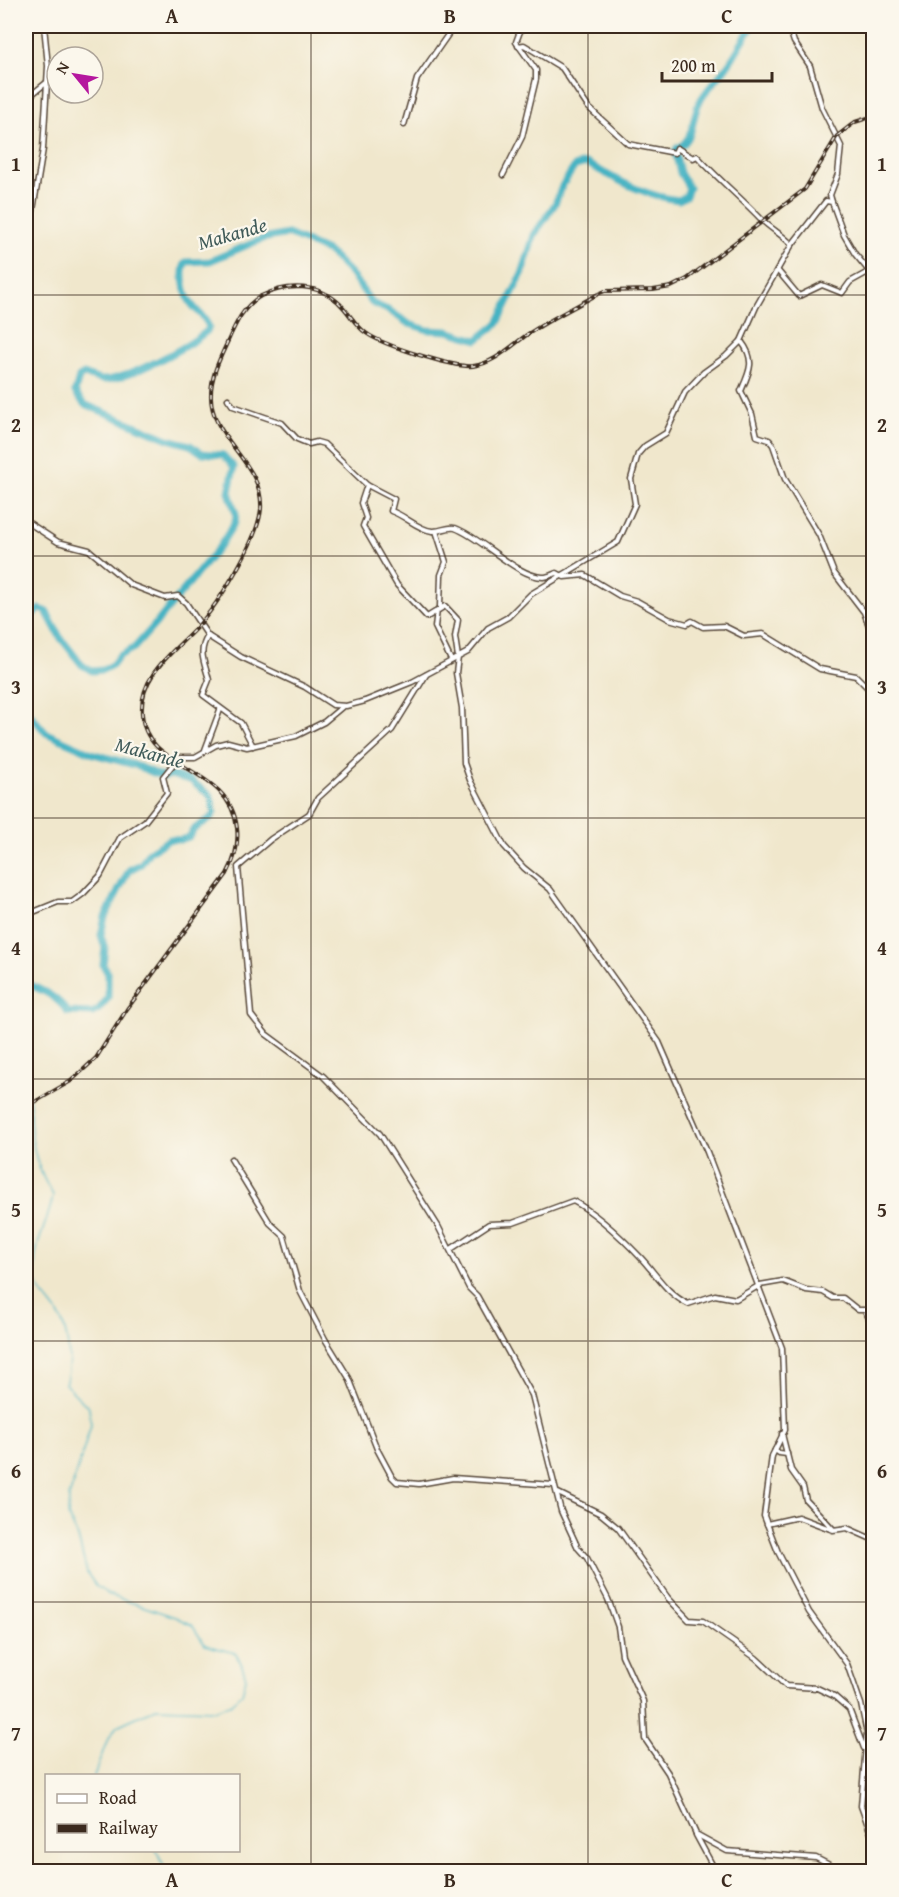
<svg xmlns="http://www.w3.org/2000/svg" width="899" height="1897" viewBox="0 0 899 1897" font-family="'Gentium Book Plus',serif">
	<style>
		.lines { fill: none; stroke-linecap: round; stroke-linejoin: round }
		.stream { stroke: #46b3c3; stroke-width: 1.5 }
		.river { stroke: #46b3c3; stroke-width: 7 }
		.street-casing { stroke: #564638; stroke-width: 7 }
		.street { stroke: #fff; stroke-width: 4 }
		.rail-casing { stroke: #3b2a1e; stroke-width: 4 }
		.rail { stroke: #fbf7ec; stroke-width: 1.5; stroke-dasharray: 4.5; stroke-linecap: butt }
		.grid { fill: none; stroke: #3b2a1e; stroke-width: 1.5; stroke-opacity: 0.55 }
		.labels { text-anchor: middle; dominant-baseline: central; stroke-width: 4.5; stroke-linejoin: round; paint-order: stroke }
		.water-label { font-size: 20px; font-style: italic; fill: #3f5a58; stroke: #fbf7ec }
		.neatline { fill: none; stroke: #3b2a1e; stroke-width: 2 }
		.grid-label { font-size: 20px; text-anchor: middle; font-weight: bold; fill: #3b2a1e }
	</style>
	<rect width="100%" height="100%" fill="#fbf7ec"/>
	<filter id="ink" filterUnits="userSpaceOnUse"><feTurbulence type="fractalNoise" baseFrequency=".0167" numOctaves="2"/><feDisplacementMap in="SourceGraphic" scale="12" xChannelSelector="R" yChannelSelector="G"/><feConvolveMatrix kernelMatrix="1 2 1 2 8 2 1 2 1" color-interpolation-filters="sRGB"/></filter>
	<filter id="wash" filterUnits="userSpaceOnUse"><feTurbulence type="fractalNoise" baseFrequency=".008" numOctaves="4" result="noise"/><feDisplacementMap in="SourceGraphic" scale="24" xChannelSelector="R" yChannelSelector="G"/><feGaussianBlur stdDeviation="1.35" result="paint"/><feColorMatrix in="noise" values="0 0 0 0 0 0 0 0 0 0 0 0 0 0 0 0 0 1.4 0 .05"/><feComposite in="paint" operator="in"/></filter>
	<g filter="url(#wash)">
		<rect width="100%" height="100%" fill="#f0e7cc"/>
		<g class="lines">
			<g class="stream">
				<path d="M 26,1089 C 30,1100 30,1105 30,1117 C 31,1144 38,1172 53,1195 C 49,1223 31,1247 35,1277 C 36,1291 50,1300 57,1312 C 69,1332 72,1362 65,1384 L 89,1408 L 91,1425 L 69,1497 L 68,1516 L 78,1537 L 87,1573 L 96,1586 L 109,1595 L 175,1617 L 192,1625 L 205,1645 L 235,1653 L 241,1663 L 246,1678 L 242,1694 L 232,1703 L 215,1710 L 156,1708 L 117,1726 L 107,1741 L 94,1776"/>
				<path d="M 156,1850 L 167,1872"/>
			</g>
			<g class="river">
				<path d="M 26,618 L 40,609 L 46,611 L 60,637 L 82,665 L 92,671 L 103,670 L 112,665 L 119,656 L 134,648 L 158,621 L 220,546 L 235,522 L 236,514 L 229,492 L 234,467 L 223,455 L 202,453 L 190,445 L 168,439 L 84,404 L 75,392 L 79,377 L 84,374 C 90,376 99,381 106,380 C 130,378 188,347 207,331 L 209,327 C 204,314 193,309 189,300 C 184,290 180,271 186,262 L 210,261 L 262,239 L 288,234 L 329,252 L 351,274 L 372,303 L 390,311 L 409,324 L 428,330 L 448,331 L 477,340 L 498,323 L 522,274 L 534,235 L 555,204 L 562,186 L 571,172 L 575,166 L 586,163 C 616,179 644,196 679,200 L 686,196 L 689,188 L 680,173 L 675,152 L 677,148 C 695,140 691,119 699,103 C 705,91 713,84 722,73 C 734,59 742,40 753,26"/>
				<path d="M 26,709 L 46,733 L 94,754 L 135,765 L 163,777 L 171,775 L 190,780 L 211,796 L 214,812 L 211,818 L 194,829 L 189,837 L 180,840 L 170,839 L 149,852 L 141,864 L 129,870 L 105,917 L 101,935 L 105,948 L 103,965 L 108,974 L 108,998 L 98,1010 L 92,1013 L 67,1012 C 59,998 44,991 30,985 L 26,986"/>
			</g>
		</g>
	</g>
	<g filter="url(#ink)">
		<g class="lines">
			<defs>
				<g id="street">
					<path d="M 794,26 L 792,36 L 794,42 L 810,66 L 822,108 L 841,146 L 838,174 L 830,195 L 832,202"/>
					<path d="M 518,46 L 524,45 L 562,68 L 588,107 L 628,144 L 675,153 L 677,148 L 693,158 L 697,156 C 718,179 741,198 762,220 C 771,229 783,235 792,245"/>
					<path d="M 26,99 L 46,83"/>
					<path d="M 404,125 L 417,79 L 454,26"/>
					<path d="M 503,175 L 522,137 L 536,79 L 536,70 L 516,42 L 522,26"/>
					<path d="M 26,253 L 43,149 L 48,66 L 44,26"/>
					<path d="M 778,271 L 799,296 L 822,285 L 842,293 L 850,282 L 868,272"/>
					<path d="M 741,341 C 756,360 750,371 741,391 L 752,414 L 757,436 L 769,440 L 773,445 L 785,479 L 819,535 L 834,573 L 864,612 L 872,634 L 874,656"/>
					<path d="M 228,399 L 233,406 L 282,423 L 297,439 L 309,444 L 317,442 L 324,444 L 367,485 L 394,499 L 391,511 C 406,516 417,529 432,531 C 440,532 448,526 455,528 C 481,537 518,578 544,577 C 548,577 553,574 557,573 L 564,577 L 585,575 L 620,596 L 637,601 L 669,619 L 687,624 L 692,621 L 703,627 L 724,626 L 744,636 L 763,634 L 820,669 L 856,676 L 874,694"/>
					<path d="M 367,485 L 361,503 L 366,518 L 363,526 L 397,585 L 427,617 L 445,606 L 458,620 L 455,637 L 458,657 L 456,673 L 462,708 L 464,763 L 470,780 L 504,846 L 524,868 L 550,889 L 659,1042 L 707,1152 L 782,1348 L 785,1430 L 772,1456 L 764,1516 L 778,1552 L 809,1612 L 847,1664 L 861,1704 L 867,1733 L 861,1806 L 874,1842"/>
					<path d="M 26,521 L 58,542 L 89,550 L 131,585 L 165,598 L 178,596 L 186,603 L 208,636 L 241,657 L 305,687 L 333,705 L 346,706 L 365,701 L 412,682 L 468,652 L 488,628 L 508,617 L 531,594 L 618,542 L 635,504 L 631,479 L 638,454 L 645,446 L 666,433 L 685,392 L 704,372 L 726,356 L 741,341 L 756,307 L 791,246 L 826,201 L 832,202 L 844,235 L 855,254 L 874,277"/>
					<path d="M 436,531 L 446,562 L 441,575 L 440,606"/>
					<path d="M 437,610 L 435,627 L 451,660"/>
					<path d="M 208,636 C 197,652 205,663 209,680 L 203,695 L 241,723 L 253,746"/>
					<path d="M 426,675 L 392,730 L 318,798 L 309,814 L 271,839 L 238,867 L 251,1015 L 266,1034 L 323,1076 L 380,1134 L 438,1226 L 469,1288 L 477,1296 L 532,1395 L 561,1511 L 578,1548 L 587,1558 L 608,1599 L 618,1627 L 622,1655 L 643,1701 L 645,1739 L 668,1773 L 696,1834 L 727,1851 L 816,1858 L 843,1872"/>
					<path d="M 205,750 L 220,710"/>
					<path d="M 26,915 L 58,902 L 72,902 L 83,894 L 100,876 L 120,838 L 145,821 L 167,793 L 163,777 L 179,757 L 195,757 L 216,745 L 228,742 L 247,747 L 296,736 L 324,722 L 342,707"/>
					<path d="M 231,1159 L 270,1223 L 284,1236 L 300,1291 L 325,1339 L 349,1378 L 377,1449 L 392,1477 L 397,1482 L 419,1484 L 453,1478 L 553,1485"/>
					<path d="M 451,1249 L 489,1224 L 513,1223 L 573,1201 C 598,1214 622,1238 641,1258 C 656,1274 667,1294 688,1304 L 715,1295 L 736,1299 L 760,1285 L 783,1281 L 806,1290 L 823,1292 L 833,1298 L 843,1298 L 858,1310 L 865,1310 L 874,1329"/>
					<path d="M 782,1434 L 791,1470 L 803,1487 L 806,1500 L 833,1529"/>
					<path d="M 775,1450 L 779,1453 L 787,1454"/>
					<path d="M 558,1493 L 601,1514 L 618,1528 L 668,1598 L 689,1620 L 703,1621 L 756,1658 L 786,1686 L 817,1688 L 834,1696 L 849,1709 L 864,1748"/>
					<path d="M 767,1524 L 798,1517 L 833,1530 L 847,1528 L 874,1540"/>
					<path d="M 696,1835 L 716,1872"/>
				</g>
			</defs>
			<use href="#street" class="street-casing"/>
			<use href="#street" class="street"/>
			<defs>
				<path id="rail" d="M 26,1107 L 71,1081 L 96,1058 L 127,1009 L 227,874 C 235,859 239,845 237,828 C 230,765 145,771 142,714 C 139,675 174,652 198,626 C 219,603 258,540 261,509 C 264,462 209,439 211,394 C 211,376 220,358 227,343 C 235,325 243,306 261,296 C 287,283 320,283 341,305 C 350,314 355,325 366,333 C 382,345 454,368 473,366 C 495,363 511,346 528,334 C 550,319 575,307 598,294 L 605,291 L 653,290 L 671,287 L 687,279 L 805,189 L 837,136 L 855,122 L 874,116"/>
			</defs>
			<use href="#rail" class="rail-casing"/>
			<use href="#rail" class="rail"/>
		</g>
	</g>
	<path class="grid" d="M 311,26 L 311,1872M 588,26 L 588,1872M 26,295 L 874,295M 26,556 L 874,556M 26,818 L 874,818M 26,1079 L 874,1079M 26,1341 L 874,1341M 26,1602 L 874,1602"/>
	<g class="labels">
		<g class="water-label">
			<text transform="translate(232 233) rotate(-16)">Makande</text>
			<text transform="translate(150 752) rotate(15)">Makande</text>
		</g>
	</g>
	<rect width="899" height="1897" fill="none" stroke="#fbf7ec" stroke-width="66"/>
	<rect x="45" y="1774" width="195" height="78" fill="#fbf7ec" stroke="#aea59a" stroke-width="1.5"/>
	<rect x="57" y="1794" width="30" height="9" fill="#ffffff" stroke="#aea59a" stroke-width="1.5"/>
	<text x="99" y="1804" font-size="18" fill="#3b2a1e">Road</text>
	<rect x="57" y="1824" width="30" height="9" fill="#3b2a1e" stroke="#aea59a" stroke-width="1.5"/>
	<text x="99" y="1834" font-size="18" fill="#3b2a1e">Railway</text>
	<g transform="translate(75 75) rotate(300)"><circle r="28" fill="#fbf7ec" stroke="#aea59a" stroke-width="1.5"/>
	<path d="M0-4.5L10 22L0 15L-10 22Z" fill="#b5179e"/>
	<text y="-9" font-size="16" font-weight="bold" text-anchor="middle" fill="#3b2a1e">N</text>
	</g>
	<path d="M662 72v9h110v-9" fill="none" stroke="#3b2a1e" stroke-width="3"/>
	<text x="671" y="72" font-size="18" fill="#3b2a1e" stroke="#fbf7ec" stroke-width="4.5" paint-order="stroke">200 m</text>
	<rect x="33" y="33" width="833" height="1831" class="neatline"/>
	<g class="grid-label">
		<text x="172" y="23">A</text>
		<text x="450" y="23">B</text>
		<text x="727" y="23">C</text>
		<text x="16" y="171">1</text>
		<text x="882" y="171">1</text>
		<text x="16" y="432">2</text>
		<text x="882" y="432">2</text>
		<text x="16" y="694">3</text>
		<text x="882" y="694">3</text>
		<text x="16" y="955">4</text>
		<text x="882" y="955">4</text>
		<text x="16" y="1217">5</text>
		<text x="882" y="1217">5</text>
		<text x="16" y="1478">6</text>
		<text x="882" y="1478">6</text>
		<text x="16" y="1740">7</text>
		<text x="882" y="1740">7</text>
		<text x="172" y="1887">A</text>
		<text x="450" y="1887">B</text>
		<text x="727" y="1887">C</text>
	</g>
</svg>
